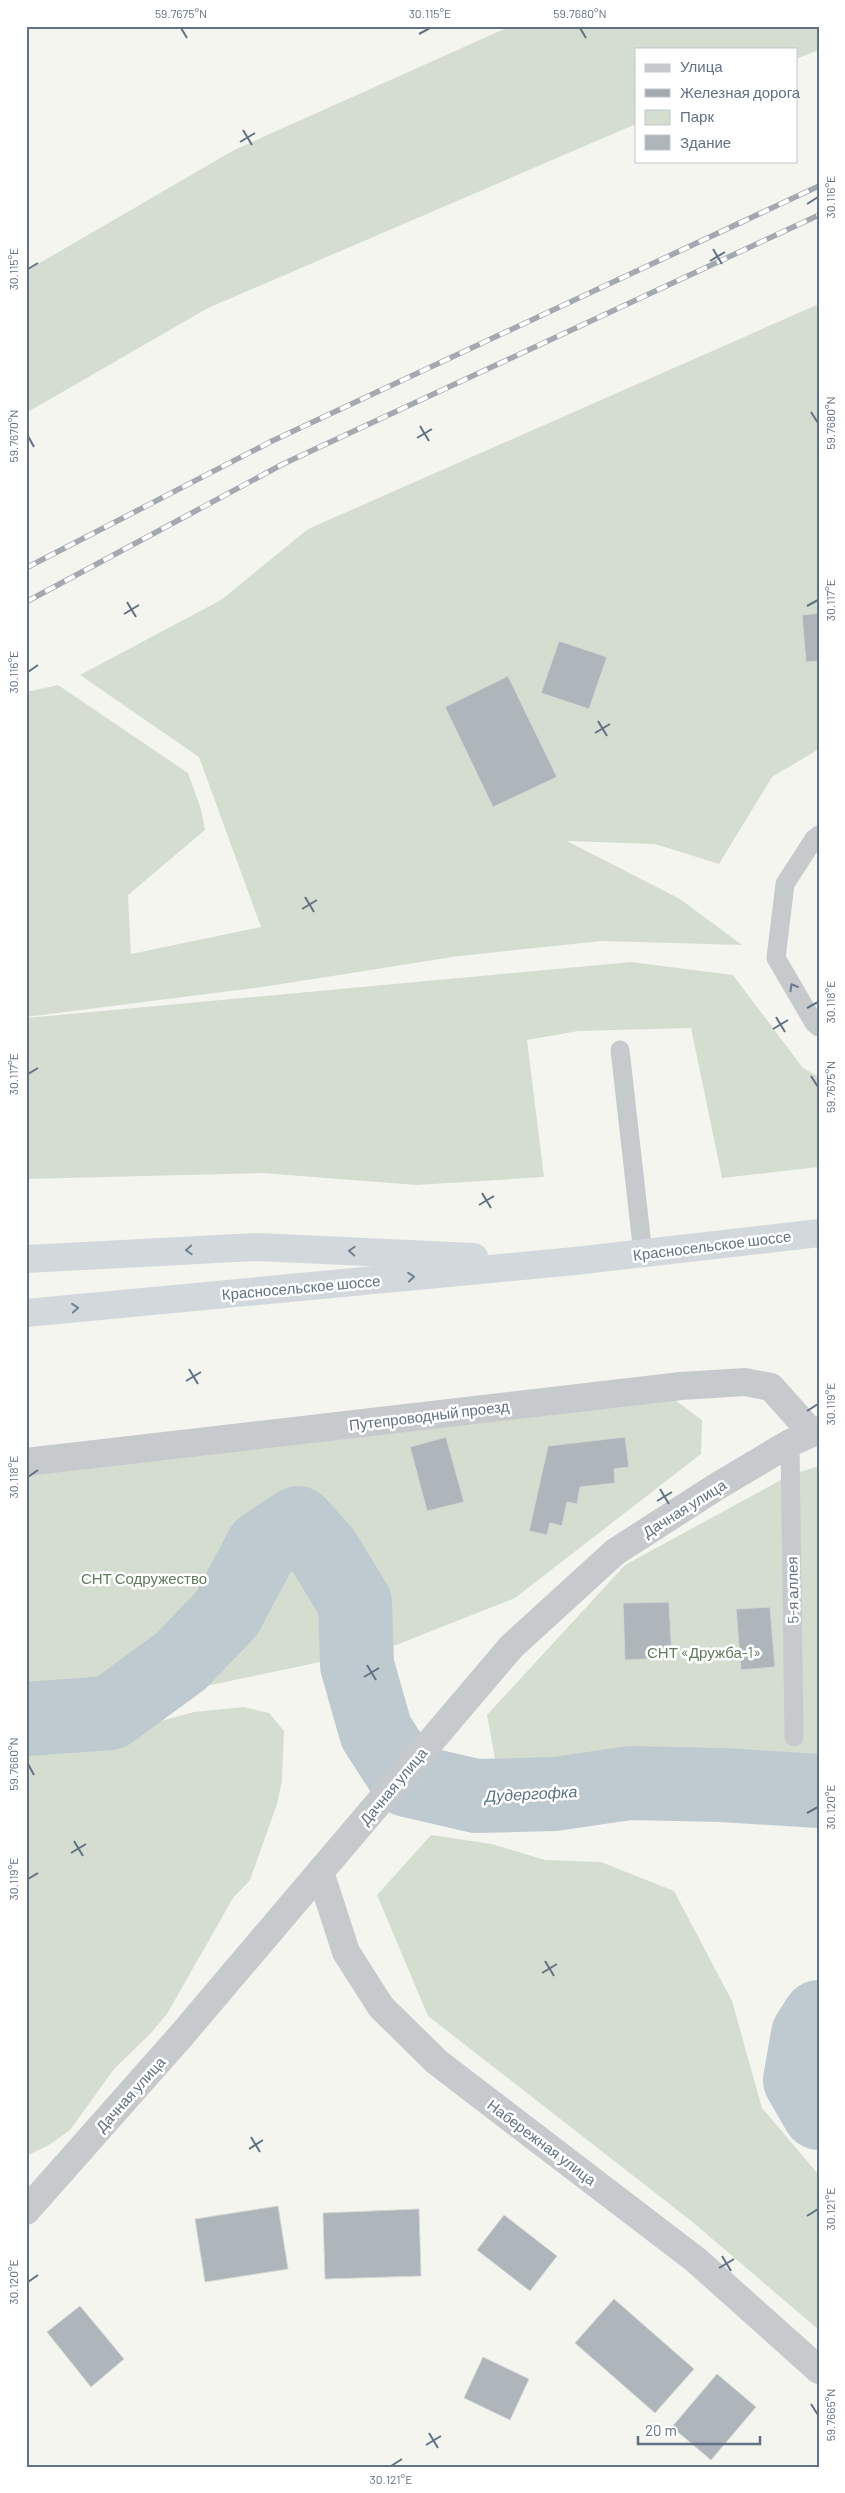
<svg xmlns="http://www.w3.org/2000/svg" width="845" height="2493" viewBox="0 0 845 2493" font-family="Barlow,sans-serif">
	<style>
		.green { fill: #d5ddd1 }
		.lines { fill: none; stroke-linecap: round; stroke-linejoin: round }
		.river { stroke: #bfcad0; stroke-width: 74 }
		.building { fill: #aeb5bb; stroke: #d6d6d3 }
		.service { stroke: #c7cacd; stroke-width: 19 }
		.minor { stroke: #c7cacd; stroke-width: 28 }
		.trunk { stroke: #d2d8dc; stroke-width: 28 }
		.rail-casing { stroke: #a4a9b0; stroke-width: 5.5 }
		.rail { stroke: #fff; stroke-width: 4; stroke-dasharray: 11; stroke-linecap: butt }
		.oneway { stroke: #6b7b8b }
		.oneway2 { stroke: #728191 }
		.ticks { fill: none; stroke: #617284; stroke-width: 2 }
		.labels { text-anchor: middle; dominant-baseline: central; stroke-width: 5; stroke-linejoin: round; paint-order: stroke }
		.street-label { font-size: 15px; fill: #617284; stroke: #fff }
		.park-label { font-size: 15px; fill: #647b60; stroke: #fff }
		.water-label { font-size: 16px; font-style: italic; fill: #5c7582; stroke: #fff }
		.neatline { fill: none; stroke: #617284; stroke-width: 2 }
		.ticks-label { font-size: 12px; text-anchor: middle; fill: #617284 }
	</style>
	<rect width="100%" height="100%" fill="#f5f5f0"/>
	<g class="green">
		<path d="M 511,26 L 819,26 L 819,50 L 796,59 L 796,49 L 636,49 L 636,124 L 208,308 L 26,413 L 26,271 L 234,150 Z"/>
		<path d="M 819,304 L 819,749 L 772,777 L 719,864 L 655,844 L 567,841 L 680,899 L 742,945 L 602,941 L 459,956 L 269,986 L 26,1017 L 26,692 L 58,685 L 188,773 L 201,809 L 205,830 L 128,895 L 131,954 L 261,927 L 199,757 L 80,675 L 221,600 L 308,529 Z"/>
		<path d="M 631,962 L 733,975 L 803,1068 L 819,1077 L 819,1167 L 722,1178 L 691,1028 L 578,1031 L 527,1040 L 544,1177 L 416,1185 L 262,1173 L 26,1179 L 26,1018 Z"/>
		<path d="M 657,1387 L 702,1420 L 701,1454 L 515,1598 L 391,1647 L 102,1708 L 26,1702 L 26,1476 Z"/>
		<path d="M 819,1466 L 819,1769 L 797,1766 L 496,1764 L 487,1715 L 625,1565 L 790,1475 Z"/>
		<path d="M 244,1707 L 269,1713 L 284,1731 L 282,1780 L 277,1804 L 250,1880 L 233,1898 L 167,2014 L 150,2034 L 114,2069 L 70,2130 L 49,2145 L 26,2156 L 26,1754 L 46,1746 L 95,1739 L 194,1712 Z"/>
		<path d="M 431,1835 L 492,1844 L 545,1860 L 601,1862 L 674,1891 L 732,2001 L 762,2108 L 819,2175 L 819,2330 L 690,2220 L 428,2016 L 377,1895 Z"/>
	</g>
	<g class="lines">
		<g class="river">
			<path d="M 26,1719 L 110,1713 L 181,1661 L 227,1613 L 262,1547 L 298,1523 L 324,1552 L 355,1603 L 357,1665 L 376,1732 L 407,1780 L 476,1796 L 555,1794 L 630,1783 L 721,1785 L 819,1791"/>
			<path d="M 819,2017 L 808,2034 L 800,2080 L 819,2113"/>
		</g>
	</g>
	<g class="building">
		<path d="M 819,613 L 819,661 L 806,662 L 802,615 Z"/>
		<path d="M 559,641 L 607,657 L 589,709 L 541,693 Z"/>
		<path d="M 508,676 L 557,777 L 493,807 L 445,707 Z"/>
		<path d="M 446,1437 L 464,1502 L 427,1511 L 410,1447 Z"/>
		<path d="M 625,1437 L 629,1467 L 614,1469 L 615,1483 L 580,1487 L 577,1504 L 567,1502 L 562,1526 L 550,1523 L 547,1535 L 529,1531 L 548,1446 Z"/>
		<path d="M 669,1602 L 672,1658 L 625,1660 L 623,1603 Z"/>
		<path d="M 770,1607 L 775,1667 L 741,1670 L 736,1609 Z"/>
		<path d="M 278,2206 L 288,2269 L 205,2282 L 195,2219 Z"/>
		<path d="M 419,2209 L 421,2276 L 325,2279 L 323,2213 Z"/>
		<path d="M 504,2215 L 557,2256 L 530,2291 L 477,2250 Z"/>
		<path d="M 614,2299 L 694,2369 L 655,2413 L 575,2343 Z"/>
		<path d="M 80,2306 L 124,2359 L 91,2387 L 47,2332 Z"/>
		<path d="M 483,2357 L 529,2379 L 510,2420 L 464,2398 Z"/>
		<path d="M 717,2374 L 756,2407 L 711,2460 L 672,2427 Z"/>
	</g>
	<g class="lines">
		<g class="service">
			<path d="M 819,835 L 814,839 L 785,884 L 776,958 L 814,1023 L 819,1027"/>
			<path d="M 620,1050 L 643,1254"/>
			<path d="M 790,1443 L 794,1737"/>
		</g>
		<g class="minor">
			<path d="M 26,1462 L 681,1386 L 745,1382 L 771,1387 L 812,1433"/>
			<path d="M 320,1872 L 346,1952 L 381,2007 L 437,2062 L 696,2260 L 819,2370"/>
			<path d="M 26,2211 L 180,2037 L 511,1647 L 615,1552 L 716,1487 L 790,1443 L 819,1430"/>
		</g>
		<g class="trunk">
			<path d="M 26,1259 L 258,1247 L 474,1257"/>
			<path d="M 26,1313 L 575,1261 L 819,1233"/>
		</g>
		<defs>
			<g id="rail">
				<path d="M 26,568 L 272,441 L 819,186"/>
				<path d="M 26,602 L 283,464 L 819,215"/>
			</g>
		</defs>
		<use href="#rail" class="rail-casing"/>
		<use href="#rail" class="rail"/>
	</g>
	<defs><path id="oneway-chevron" d="M-2-3.5L2.5 0L-2 3.5" fill="none" stroke-width="1.6" stroke-linecap="round" stroke-linejoin="round" transform="scale(1.25)"/></defs>
	<use class="oneway" href="#oneway-chevron" transform="translate(793 987) rotate(-120)"/>
	<g class="oneway2">
		<use href="#oneway-chevron" transform="translate(189 1250) rotate(177)"/>
		<use href="#oneway-chevron" transform="translate(352 1251) rotate(-177)"/>
		<use href="#oneway-chevron" transform="translate(411 1277) rotate(-5)"/>
		<use href="#oneway-chevron" transform="translate(75 1308) rotate(-5)"/>
	</g>
	<path class="ticks" d="M 181,28 L 187,38M 580,28 L 586,38M 419,34 L 430,28M 243,130 L 252,145M 240,142 L 255,133M 807,204 L 818,197M 713,249 L 722,264M 710,261 L 725,252M 28,269 L 38,263M 811,412 L 818,423M 420,426 L 429,441M 28,436 L 34,447M 417,438 L 432,429M 127,602 L 136,617M 807,606 L 818,600M 124,614 L 139,605M 28,672 L 38,665M 598,721 L 607,736M 595,733 L 610,724M 305,897 L 314,912M 302,909 L 317,900M 807,1008 L 818,1002M 776,1017 L 785,1032M 773,1029 L 788,1020M 28,1074 L 38,1068M 811,1076 L 818,1087M 482,1193 L 491,1208M 479,1205 L 494,1196M 189,1369 L 198,1384M 186,1381 L 201,1372M 807,1411 L 818,1404M 28,1477 L 38,1470M 660,1489 L 669,1504M 657,1501 L 672,1492M 367,1665 L 376,1680M 364,1677 L 379,1668M 28,1764 L 34,1775M 807,1813 L 818,1807M 74,1841 L 83,1856M 71,1853 L 86,1844M 28,1879 L 38,1873M 545,1961 L 554,1976M 542,1973 L 557,1964M 251,2137 L 260,2152M 249,2149 L 263,2140M 807,2216 L 818,2209M 722,2256 L 731,2271M 719,2268 L 734,2259M 28,2282 L 38,2275M 811,2404 L 818,2415M 429,2433 L 438,2448M 426,2445 L 441,2436M 391,2466 L 402,2459"/>
	<g class="labels">
		<g class="street-label">
			<text transform="translate(712 1245) rotate(-7)">Красносельское шоссе</text>
			<text transform="translate(301 1287) rotate(-5)">Красносельское шоссе</text>
			<text transform="translate(429 1415) rotate(-7)">Путепроводный проезд</text>
			<text transform="translate(684 1508) rotate(-32)">Дачная улица</text>
			<text transform="translate(792 1590) rotate(-91)">5-я аллея</text>
			<text transform="translate(393 1786) rotate(-50)">Дачная улица</text>
			<text transform="translate(130 2094) rotate(-48)">Дачная улица</text>
			<text transform="translate(542 2142) rotate(37)">Набережная улица</text>
		</g>
		<g class="park-label">
			<text x="144" y="1578">СНТ Содружество</text>
			<text x="704" y="1652">СНТ «Дружба-1»</text>
		</g>
		<g class="water-label">
			<text transform="translate(531 1793) rotate(-3)">Дудергофка</text>
		</g>
	</g>
	<rect width="845" height="2493" fill="none" stroke="#ffffff" stroke-width="55"/>
	<rect x="635" y="48" width="162" height="115" fill="#ffffff" stroke="#c0c7ce"/>
	<rect x="645" y="64" width="25" height="8" fill="#c7cacd" stroke="#c0c7ce"/>
	<text x="680" y="72" font-size="15" fill="#617284">Улица</text>
	<rect x="645" y="89" width="25" height="8" fill="#a4a9b0" stroke="#c0c7ce"/>
	<text x="680" y="98" font-size="15" fill="#617284">Железная дорога</text>
	<rect x="645" y="110" width="25" height="15" fill="#d5ddd1" stroke="#c0c7ce"/>
	<text x="680" y="122" font-size="15" fill="#617284">Парк</text>
	<rect x="645" y="135" width="25" height="15" fill="#aeb5bb" stroke="#c0c7ce"/>
	<text x="680" y="148" font-size="15" fill="#617284">Здание</text>
	<path d="M638 2436v8h122v-8" fill="none" stroke="#617284" stroke-width="2.5"/>
	<text x="645" y="2436" font-size="15" fill="#617284" stroke="#ffffff" stroke-width="4" paint-order="stroke">20 m</text>
	<rect x="28" y="28" width="790" height="2438" class="neatline"/>
	<g class="ticks-label">
		<text x="181" y="18">59.7675°N</text>
		<text x="430" y="18">30.115°E</text>
		<text x="580" y="18">59.7680°N</text>
		<text transform="translate(831 197) rotate(-90)" y="4">30.116°E</text>
		<text transform="translate(14 269) rotate(-90)" y="4">30.115°E</text>
		<text transform="translate(831 423) rotate(-90)" y="4">59.7680°N</text>
		<text transform="translate(14 436) rotate(-90)" y="4">59.7670°N</text>
		<text transform="translate(831 600) rotate(-90)" y="4">30.117°E</text>
		<text transform="translate(14 672) rotate(-90)" y="4">30.116°E</text>
		<text transform="translate(831 1002) rotate(-90)" y="4">30.118°E</text>
		<text transform="translate(14 1074) rotate(-90)" y="4">30.117°E</text>
		<text transform="translate(831 1087) rotate(-90)" y="4">59.7675°N</text>
		<text transform="translate(831 1404) rotate(-90)" y="4">30.119°E</text>
		<text transform="translate(14 1477) rotate(-90)" y="4">30.118°E</text>
		<text transform="translate(14 1764) rotate(-90)" y="4">59.7660°N</text>
		<text transform="translate(831 1807) rotate(-90)" y="4">30.120°E</text>
		<text transform="translate(14 1879) rotate(-90)" y="4">30.119°E</text>
		<text transform="translate(831 2209) rotate(-90)" y="4">30.121°E</text>
		<text transform="translate(14 2282) rotate(-90)" y="4">30.120°E</text>
		<text transform="translate(831 2415) rotate(-90)" y="4">59.7665°N</text>
		<text x="391" y="2484">30.121°E</text>
	</g>
</svg>
